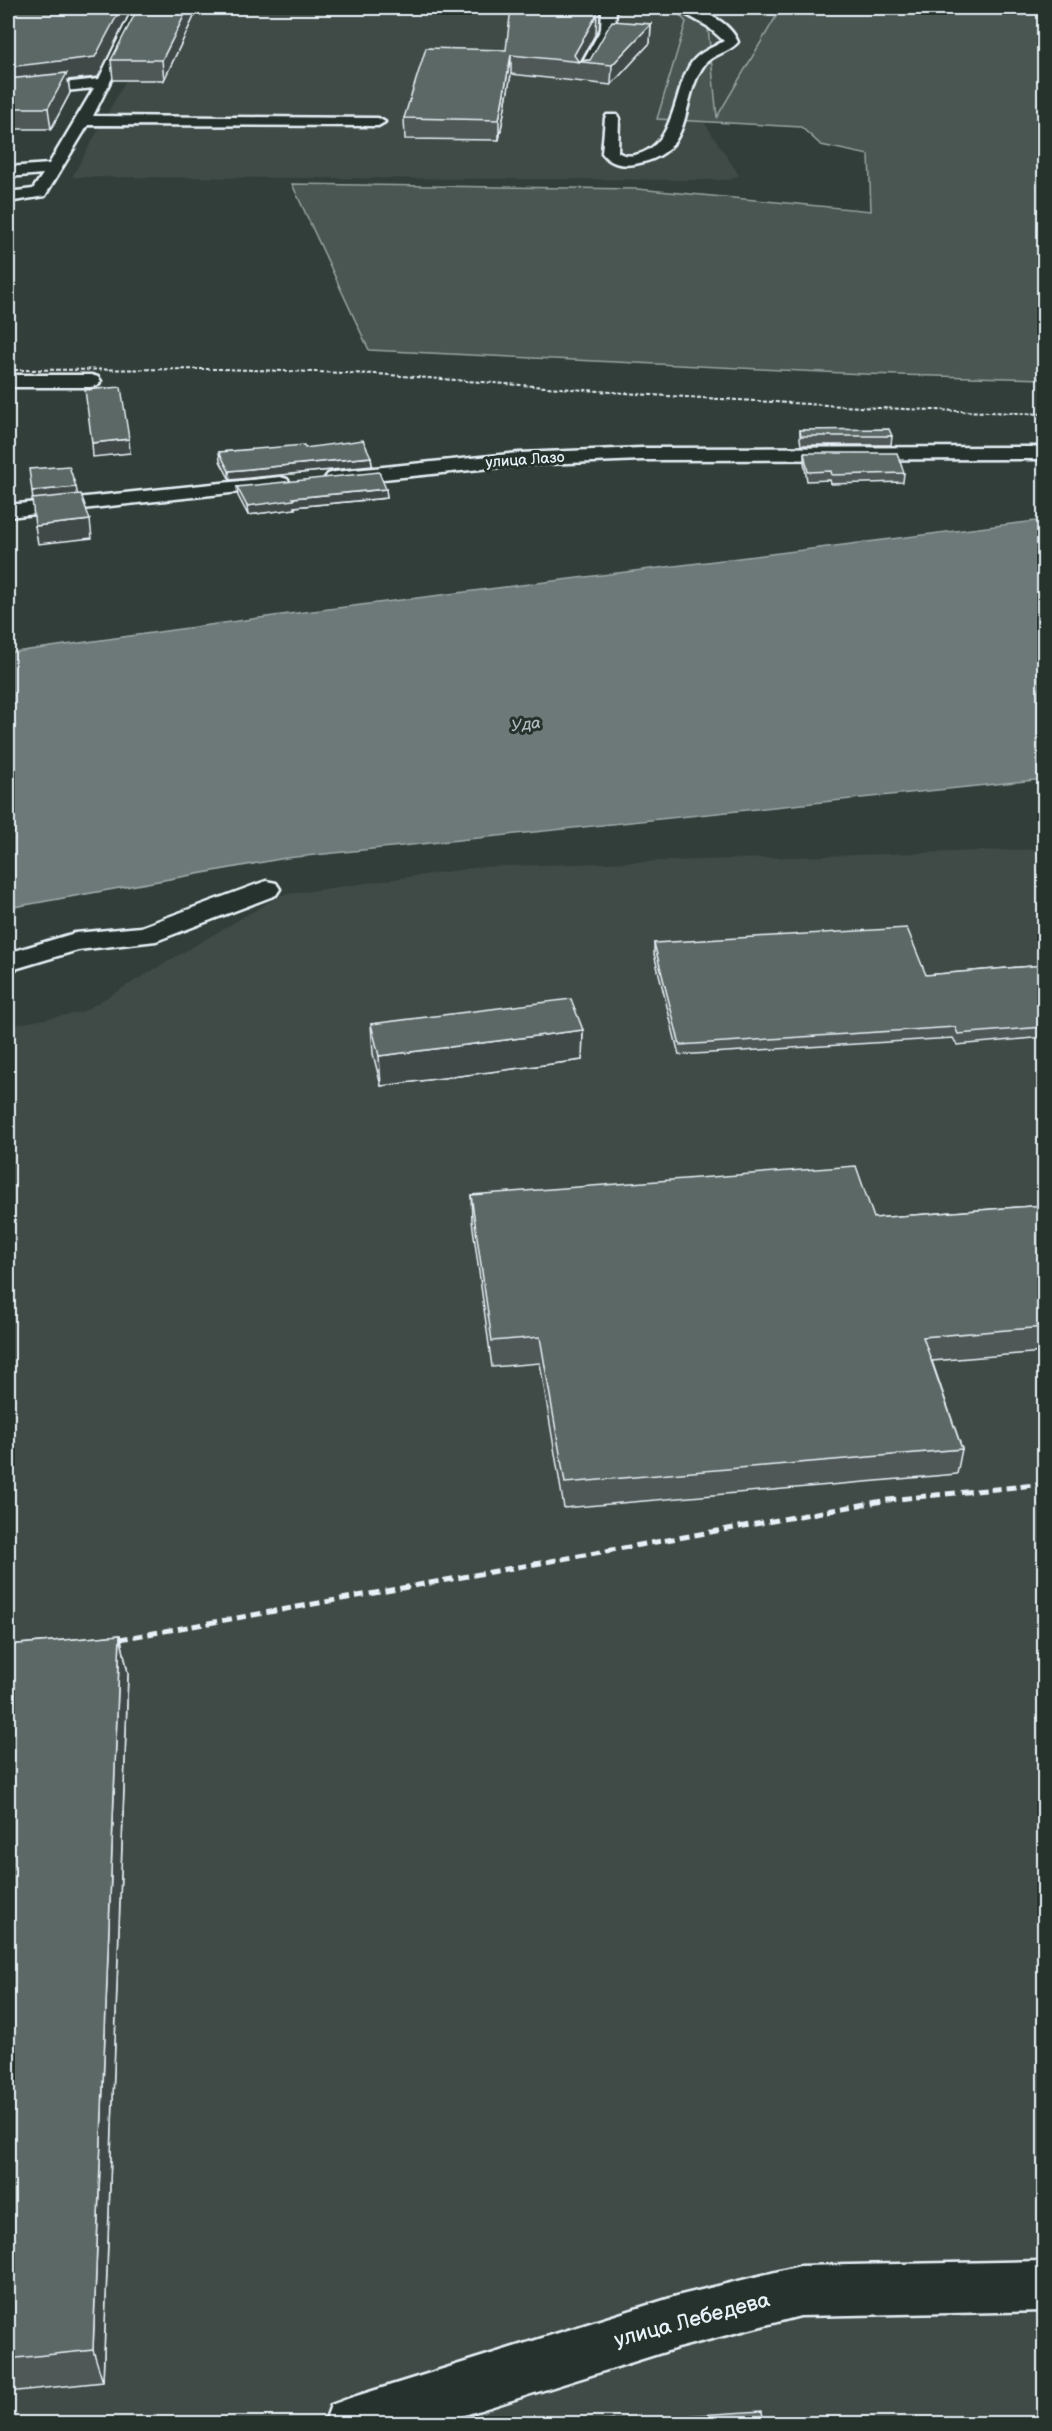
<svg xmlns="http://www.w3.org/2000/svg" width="1052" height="2431" viewBox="0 0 1052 2431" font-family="'Balsamiq Sans',sans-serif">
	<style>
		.built { fill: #3f4b46 }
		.green { fill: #495651; stroke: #98a4a4; stroke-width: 1.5 }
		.water { fill: #6d7978; stroke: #9ea9ab; stroke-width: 1.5 }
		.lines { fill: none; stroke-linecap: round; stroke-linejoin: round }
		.minor-casing { stroke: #e8f1f8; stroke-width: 5 }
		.minor { fill: #26332d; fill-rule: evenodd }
		.rail-far1 { stroke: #e8f1f8; stroke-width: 2; stroke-dasharray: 4 2; stroke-linecap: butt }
		.rail { stroke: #e8f1f8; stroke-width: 5; stroke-dasharray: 10 5; stroke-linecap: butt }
		.wall { fill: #4f5957; stroke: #e8f1f8; stroke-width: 1.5 }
		.shaded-wall { fill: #404947; stroke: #e8f1f8; stroke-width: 1.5 }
		.building { fill: #5c6865; stroke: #e8f1f8; stroke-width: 1.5 }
		.labels { text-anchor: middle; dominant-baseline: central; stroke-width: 6; stroke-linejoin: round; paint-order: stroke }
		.far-street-label { font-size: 15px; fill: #e8f1f8; stroke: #26332d }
		.far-water-label { font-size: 16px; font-style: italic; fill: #b1bbbe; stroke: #26332d }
		.near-street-label { font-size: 21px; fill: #e8f1f8; stroke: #26332d }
	</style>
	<rect width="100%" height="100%" fill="#323e39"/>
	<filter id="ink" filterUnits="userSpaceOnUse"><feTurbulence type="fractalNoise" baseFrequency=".0167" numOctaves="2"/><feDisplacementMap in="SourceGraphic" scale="12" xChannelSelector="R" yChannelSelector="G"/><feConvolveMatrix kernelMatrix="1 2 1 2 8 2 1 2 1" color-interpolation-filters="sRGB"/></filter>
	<g filter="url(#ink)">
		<g class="built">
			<path d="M 159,8 L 673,8 L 686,22 L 658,119 L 704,122 L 739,175 L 730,180 L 72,177 L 130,73 Z"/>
			<path d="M 706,8 L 781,8 L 717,118 Z"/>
			<path d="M 1044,849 L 1044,2423 L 8,2424 L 8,1026 L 82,1012 L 281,895 L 480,867 Z"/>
		</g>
		<path class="green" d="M 673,8 L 706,8 L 717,117 L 781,8 L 1044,8 L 1044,379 L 864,374 L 369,350 L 292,184 L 637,189 L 871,211 L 869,155 L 821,145 L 801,127 L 657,119 L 686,22 Z"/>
		<path class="water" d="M 1044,520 L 1044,779 L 286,858 L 8,908 L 8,653 L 281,615 Z"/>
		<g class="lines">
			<defs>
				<g id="minor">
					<path d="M 133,8 L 147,8 L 93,116 L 378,118 L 385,122 L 378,126 L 88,125 L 45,196 L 8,202 L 8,192 L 33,189 L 43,174 L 8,177 L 8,167 L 49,164 L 94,88 L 8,97 L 8,89 L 99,79 Z"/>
					<path d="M 602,8 L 616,8 L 615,29 L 591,72 L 581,72 L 579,69 L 601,29 Z"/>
					<path d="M 679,8 C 700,8 729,20 738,42 C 729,53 712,54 704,65 C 678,103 697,153 635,164 C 622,166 610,164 602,153 L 605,118 L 607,115 L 617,115 L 619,118 L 618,152 C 624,156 628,156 635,155 C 675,147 673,93 690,65 C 698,52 712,48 724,41 L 707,26 L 680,11 Z"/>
					<path d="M 8,375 L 91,375 L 98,377 L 101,381 L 98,385 L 91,387 L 8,387 Z"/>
					<path d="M 1044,447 L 1044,459 L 642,460 L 519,465 L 335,484 L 328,482 L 325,478 L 328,474 L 335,472 L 519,453 L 642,448 Z"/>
					<path d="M 280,477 L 287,479 L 290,483 L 287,487 L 8,517 L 8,505 Z"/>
					<path d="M 266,881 L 276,883 L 280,889 L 276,895 L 156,941 L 78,950 L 8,971 L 8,953 L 75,933 L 141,927 Z"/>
					<path d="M 1044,2261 L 1044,2311 L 800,2316 L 677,2348 L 436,2424 L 324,2424 L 331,2405 L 350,2398 L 677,2296 L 800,2266 Z"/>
				</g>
			</defs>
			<use href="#minor" class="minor-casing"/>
			<use href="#minor" class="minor"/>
			<path class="rail-far1" d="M 8,370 L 222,369 L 376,374 L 651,395 L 878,408 L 1044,414"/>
			<path class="rail" d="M 104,1642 L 888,1500 L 1044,1484"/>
		</g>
		<g class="wall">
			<path d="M 8,8 L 132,8 L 98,77 L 68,80 L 70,93 L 51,129 L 8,129 Z"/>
			<path d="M 198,8 L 164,80 L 113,80 L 111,60 Z"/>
			<path d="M 651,24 L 650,43 L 611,85 L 511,74 L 499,140 L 405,139 L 404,118 L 506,50 L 596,33 L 581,61 L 590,60 Z"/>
			<path d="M 800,430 L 892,436 L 891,445 L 801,445 L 800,439 Z"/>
			<path d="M 305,448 L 371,457 L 372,466 L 230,480 L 220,461 L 219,452 Z"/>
			<path d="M 804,453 L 904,473 L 903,482 L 831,484 L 830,480 L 807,481 L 804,462 Z"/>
			<path d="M 237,487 L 386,489 L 387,498 L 294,507 L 295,509 L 248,515 L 238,496 Z"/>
			<path d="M 654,943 L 926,975 L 1044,965 L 1044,1037 L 957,1045 L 953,1038 L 679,1055 L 654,954 Z"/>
			<path d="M 371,1024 L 583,1030 L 582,1060 L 381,1086 L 373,1054 Z"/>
			<path d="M 471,1195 L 874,1218 L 1044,1205 L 1044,1352 L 932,1361 L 962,1449 L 957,1474 L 564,1508 L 540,1363 L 492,1367 L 472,1221 Z"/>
			<path d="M 120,1635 L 128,1673 L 103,2382 L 8,2392 L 8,1645 Z"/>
		</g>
		<g class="shaded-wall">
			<path d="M 121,8 L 132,8 L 98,77 L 68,80 L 70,93 L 51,129 L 48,108 L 8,87 L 8,67 Z"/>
			<path d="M 188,8 L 198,8 L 164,80 L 162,60 Z"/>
			<path d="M 597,14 L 596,33 L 580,62 L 574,61 L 574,55 Z"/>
			<path d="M 651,24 L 650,43 L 611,85 L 612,65 Z"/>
			<path d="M 511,55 L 511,74 L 499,140 L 499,120 Z"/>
			<path d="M 129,439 L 130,453 L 93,457 L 92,443 Z"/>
			<path d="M 371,457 L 372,466 L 230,480 L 229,471 Z"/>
			<path d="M 76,487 L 78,496 L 33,500 L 32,491 Z"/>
			<path d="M 386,489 L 387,498 L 294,507 L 295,509 L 248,515 L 247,506 L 293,498 Z"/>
			<path d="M 90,520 L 92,538 L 38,544 L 35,526 Z"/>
			<path d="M 583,1030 L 582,1060 L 381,1086 L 379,1056 Z"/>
			<path d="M 120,1635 L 128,1673 L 103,2382 L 93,2350 Z"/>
		</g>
		<g class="building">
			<path d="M 8,8 L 121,8 L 95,57 L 8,67 Z"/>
			<path d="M 138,8 L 188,8 L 162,60 L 111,60 Z"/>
			<path d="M 511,8 L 597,8 L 597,14 L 574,55 L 578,61 L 590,60 L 612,21 L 651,24 L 612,65 L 511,55 L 499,120 L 404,118 L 426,48 L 506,50 Z"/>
			<path d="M 67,73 L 48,108 L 8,108 L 8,79 Z"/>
			<path d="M 121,387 L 129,439 L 92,443 L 85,390 Z"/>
			<path d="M 889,429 L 892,436 L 801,436 L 800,430 Z"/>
			<path d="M 363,440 L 371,457 L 229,471 L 219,452 L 304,445 L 305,448 Z"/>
			<path d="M 804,453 L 897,453 L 904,473 L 832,475 L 831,471 L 808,472 Z"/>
			<path d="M 69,466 L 76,487 L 32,491 L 29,469 Z"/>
			<path d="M 379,472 L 386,489 L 293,498 L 294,500 L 247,506 L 237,487 Z"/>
			<path d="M 81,494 L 90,520 L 35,526 L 32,499 Z"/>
			<path d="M 907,928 L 926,975 L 1044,965 L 1044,1027 L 958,1034 L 955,1027 L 680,1045 L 654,943 Z"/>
			<path d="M 571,999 L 583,1030 L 379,1056 L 371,1024 Z"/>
			<path d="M 856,1166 L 874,1218 L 1044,1205 L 1044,1327 L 923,1337 L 962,1449 L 565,1483 L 540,1337 L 492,1341 L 471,1195 Z"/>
			<path d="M 120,1635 L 93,2350 L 8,2359 L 8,1645 Z"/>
			<path d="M 762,2411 L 764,2424 L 557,2424 Z"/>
		</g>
	</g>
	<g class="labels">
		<g class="far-street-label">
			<text transform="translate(525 460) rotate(-4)">улица Лазо</text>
		</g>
		<g class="far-water-label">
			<text transform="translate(526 725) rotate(-7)">Уда</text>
		</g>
		<g class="near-street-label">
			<text transform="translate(692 2320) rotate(-15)">улица Лебедева</text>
		</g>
	</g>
	<rect width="1052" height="2431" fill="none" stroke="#26332d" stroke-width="30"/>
	<rect x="15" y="15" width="1022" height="2401" fill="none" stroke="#e8f1f8" stroke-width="2" filter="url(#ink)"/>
</svg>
